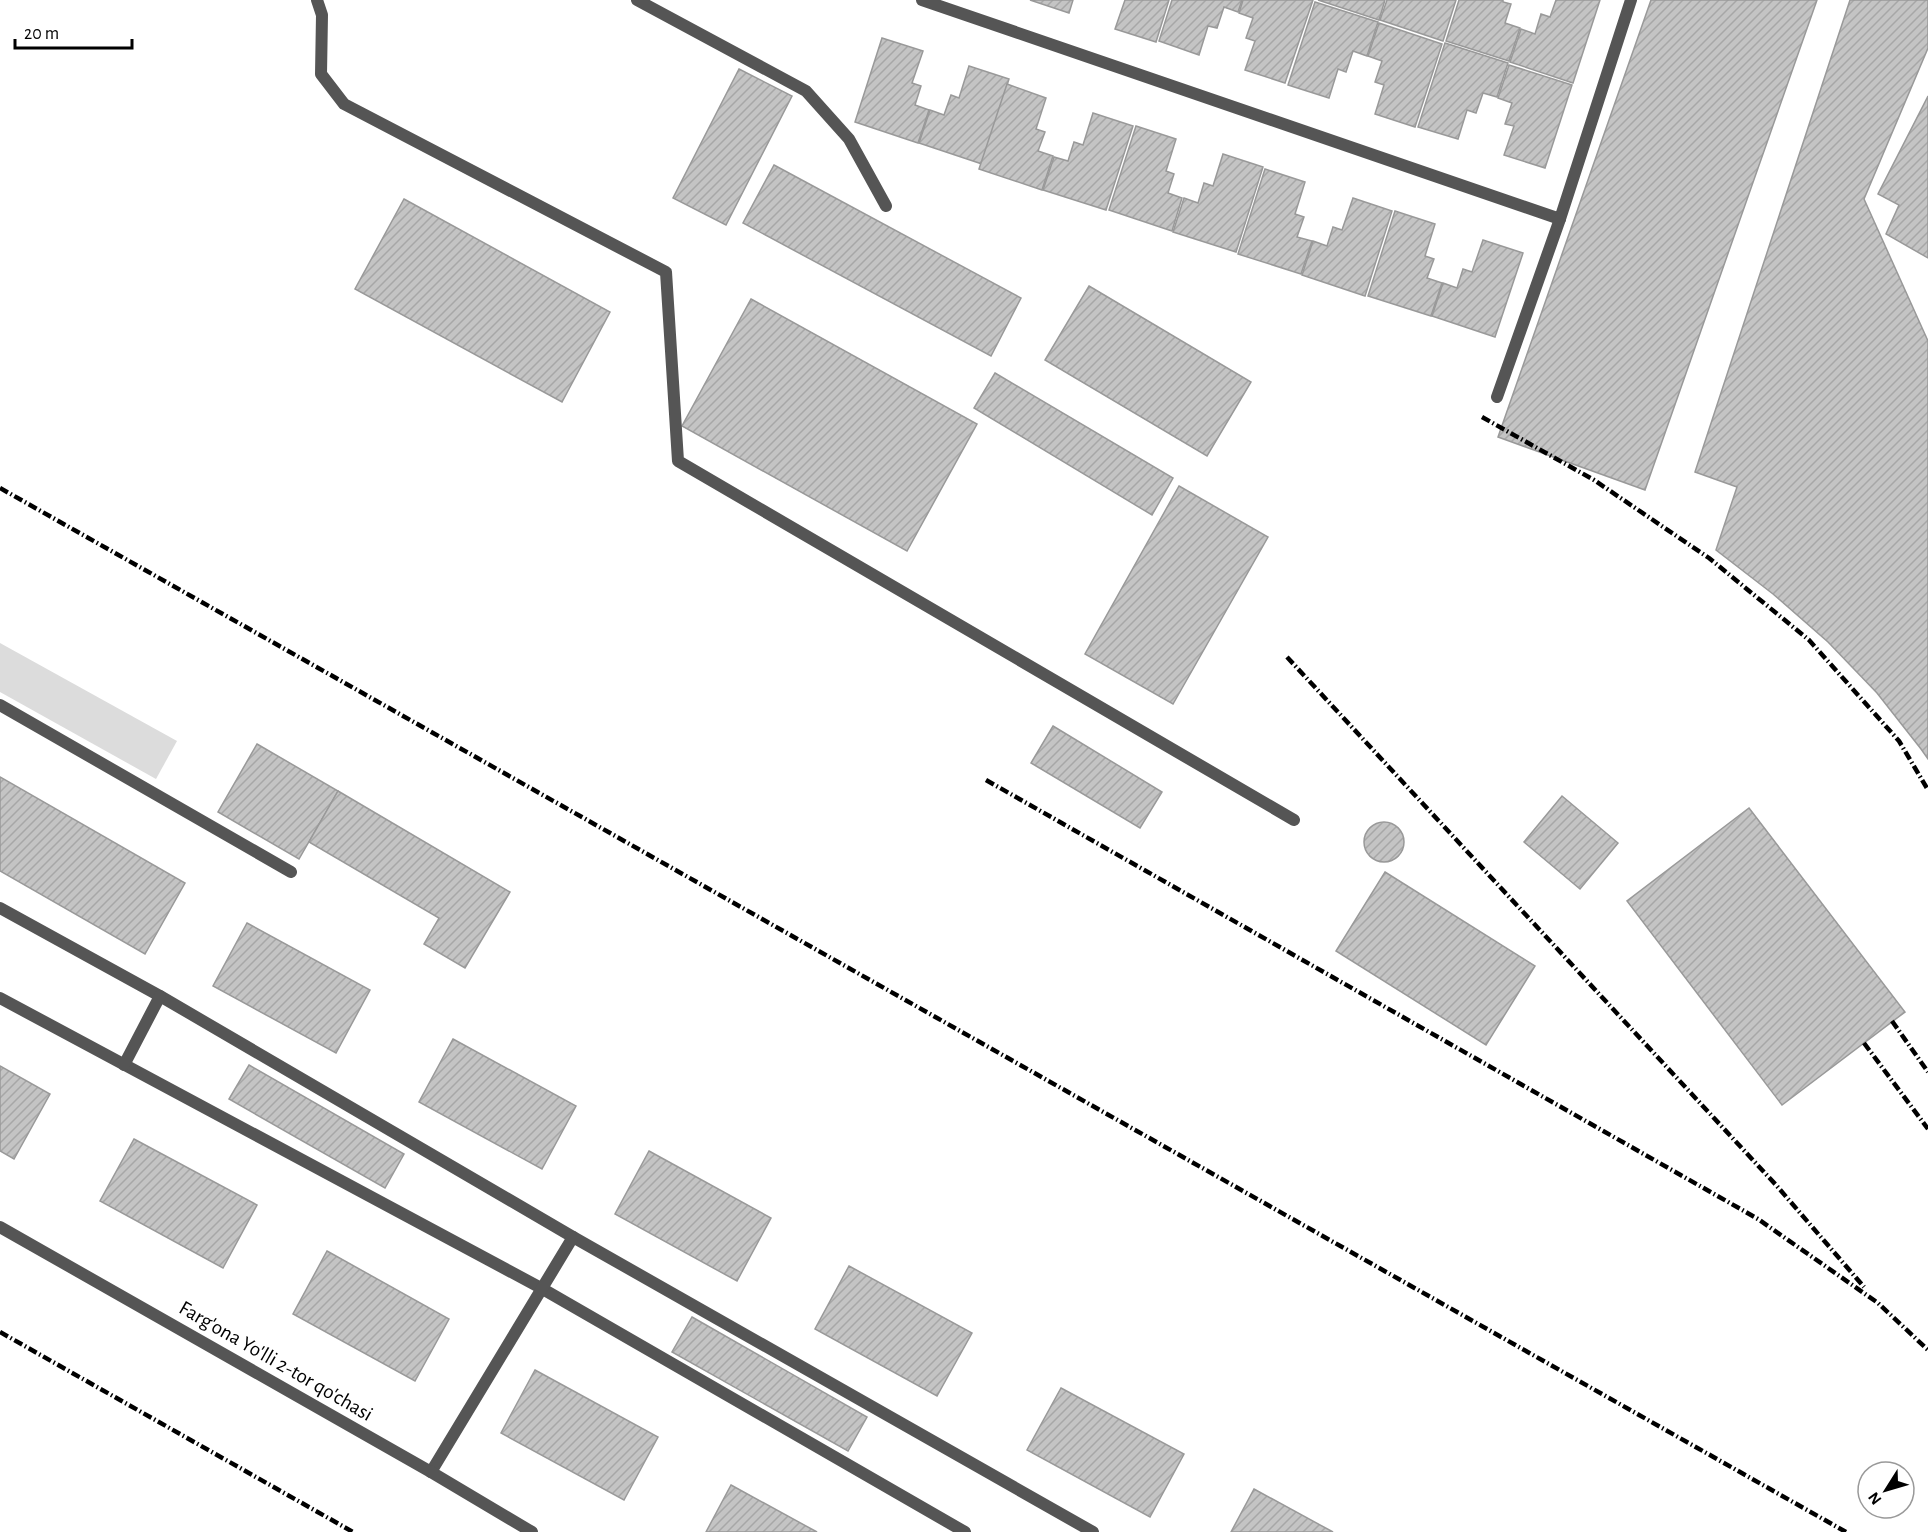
<svg xmlns="http://www.w3.org/2000/svg" width="1928" height="1532" viewBox="0 0 1928 1532" font-family="'Alegreya Sans',sans-serif">
	<style>
		.grass { fill: #dcdcdc }
		.building { fill: url(#building-hatch); stroke: #999; stroke-width: 1.5 }
		.lines { fill: none; stroke-linecap: round; stroke-linejoin: round }
		.service { stroke: #555; stroke-width: 12 }
		.minor { stroke: #555; stroke-width: 12 }
		.rail { stroke: #000; stroke-width: 4.5; stroke-dasharray: 9 3 1.5 3; stroke-linecap: butt }
		.labels { text-anchor: middle; dominant-baseline: central; stroke-width: 5; stroke-linejoin: round; paint-order: stroke }
		.street-label { font-size: 21px; fill: #000; stroke: #fff }
	</style>
	<defs>
		<pattern id="building-hatch" width="6" height="6" patternUnits="userSpaceOnUse" patternTransform="scale(1.5)"><rect width="6" height="6" fill="#c4c4c4"/><path d="M-1 1l2-2M0 6l6-6M5 7l2-2" fill="none" stroke="#a7a7a7"/></pattern>
	</defs>
	<rect width="100%" height="100%" fill="#fff"/>
	<path class="grass" d="M 0,643 L 177,741 L 156,779 L 0,692 Z"/>
	<g class="building">
		<path d="M 1030,0 L 1073,0 L 1069,13 Z"/>
		<path d="M 1125,0 L 1169,0 L 1156,42 L 1115,29 Z"/>
		<path d="M 1172,0 L 1242,0 L 1238,12 L 1224,7 L 1217,28 L 1208,26 L 1199,55 L 1159,41 Z"/>
		<path d="M 1243,0 L 1313,0 L 1285,83 L 1245,70 L 1255,41 L 1246,38 L 1253,18 L 1239,13 Z"/>
		<path d="M 1318,0 L 1385,0 L 1379,20 Z"/>
		<path d="M 1387,0 L 1456,0 L 1443,41 L 1380,20 Z"/>
		<path d="M 1459,0 L 1503,0 L 1503,2 L 1511,4 L 1505,23 L 1520,28 L 1509,61 L 1446,41 Z"/>
		<path d="M 1556,0 L 1600,0 L 1573,83 L 1510,62 L 1521,29 L 1535,34 L 1541,14 L 1550,17 Z"/>
		<path d="M 1651,0 L 1817,0 L 1645,490 L 1498,437 Z"/>
		<path d="M 1850,0 L 1928,0 L 1928,48 L 1864,199 L 1928,341 L 1928,759 L 1921,749 L 1877,693 L 1828,642 L 1773,594 L 1716,550 L 1737,487 L 1695,472 Z"/>
		<path d="M 1315,2 L 1378,22 L 1367,56 L 1353,51 L 1346,72 L 1338,69 L 1329,98 L 1288,85 Z"/>
		<path d="M 1379,23 L 1442,44 L 1415,127 L 1375,114 L 1384,85 L 1375,82 L 1382,61 L 1368,56 Z"/>
		<path d="M 882,38 L 923,51 L 912,83 L 921,86 L 915,105 L 929,110 L 918,143 L 855,122 Z"/>
		<path d="M 1445,43 L 1508,63 L 1497,97 L 1483,93 L 1476,113 L 1467,110 L 1458,139 L 1418,127 Z"/>
		<path d="M 1509,65 L 1572,85 L 1545,168 L 1504,155 L 1514,126 L 1505,124 L 1512,103 L 1498,98 Z"/>
		<path d="M 969,66 L 1009,79 L 982,164 L 919,143 L 930,110 L 944,115 L 951,95 L 959,98 Z"/>
		<path d="M 739,69 L 792,96 L 726,225 L 673,198 Z"/>
		<path d="M 1007,84 L 1046,98 L 1036,129 L 1045,132 L 1038,151 L 1053,156 L 1042,190 L 979,169 Z"/>
		<path d="M 1928,96 L 1928,258 L 1886,234 L 1899,205 L 1878,194 Z"/>
		<path d="M 1093,113 L 1133,126 L 1106,210 L 1043,190 L 1054,157 L 1068,161 L 1074,142 L 1083,145 Z"/>
		<path d="M 1136,126 L 1176,139 L 1166,171 L 1174,174 L 1168,193 L 1182,198 L 1172,231 L 1109,210 Z"/>
		<path d="M 1223,154 L 1263,167 L 1236,252 L 1173,232 L 1184,198 L 1198,203 L 1204,183 L 1213,186 Z"/>
		<path d="M 774,165 L 1021,298 L 991,356 L 743,223 Z"/>
		<path d="M 1265,169 L 1305,182 L 1295,214 L 1304,217 L 1297,237 L 1312,241 L 1301,274 L 1238,254 Z"/>
		<path d="M 1353,198 L 1392,211 L 1365,296 L 1302,275 L 1313,241 L 1327,246 L 1333,227 L 1342,230 Z"/>
		<path d="M 404,199 L 610,312 L 562,402 L 355,289 Z"/>
		<path d="M 1395,211 L 1435,224 L 1425,256 L 1434,259 L 1427,278 L 1442,283 L 1431,316 L 1368,296 Z"/>
		<path d="M 1483,240 L 1523,253 L 1495,337 L 1432,316 L 1443,283 L 1457,288 L 1463,269 L 1472,272 Z"/>
		<path d="M 1089,286 L 1251,382 L 1207,456 L 1045,360 Z"/>
		<path d="M 751,299 L 977,424 L 907,551 L 682,426 Z"/>
		<path d="M 995,373 L 1173,478 L 1152,515 L 974,408 Z"/>
		<path d="M 1179,486 L 1268,537 L 1173,704 L 1085,654 Z"/>
		<path d="M 1053,726 L 1162,792 L 1140,828 L 1031,763 Z"/>
		<path d="M 257,744 L 338,791 L 299,859 L 218,812 Z"/>
		<path d="M 0,777 L 185,883 L 145,954 L 0,871 Z"/>
		<path d="M 338,791 L 510,892 L 465,968 L 424,944 L 439,918 L 309,842 Z"/>
		<path d="M 1562,796 L 1618,843 L 1580,889 L 1524,842 Z"/>
		<path d="M 1749,808 L 1905,1012 L 1782,1105 L 1627,901 Z"/>
		<circle cx="1384" cy="842" r="20"/>
		<path d="M 1385,872 L 1535,966 L 1486,1045 L 1336,951 Z"/>
		<path d="M 247,923 L 370,990 L 336,1053 L 213,986 Z"/>
		<path d="M 453,1039 L 576,1106 L 542,1169 L 419,1102 Z"/>
		<path d="M 249,1065 L 404,1154 L 385,1188 L 229,1099 Z"/>
		<path d="M 0,1066 L 50,1094 L 14,1159 L 0,1151 Z"/>
		<path d="M 134,1139 L 257,1205 L 223,1268 L 100,1201 Z"/>
		<path d="M 649,1151 L 771,1218 L 737,1281 L 615,1214 Z"/>
		<path d="M 327,1251 L 449,1319 L 415,1381 L 293,1314 Z"/>
		<path d="M 849,1266 L 972,1333 L 937,1396 L 815,1329 Z"/>
		<path d="M 692,1317 L 867,1417 L 848,1451 L 672,1352 Z"/>
		<path d="M 535,1370 L 658,1437 L 624,1500 L 501,1433 Z"/>
		<path d="M 1061,1388 L 1184,1454 L 1150,1517 L 1027,1450 Z"/>
		<path d="M 731,1485 L 817,1532 L 706,1532 Z"/>
		<path d="M 1254,1489 L 1333,1532 L 1231,1532 Z"/>
	</g>
	<g class="lines">
		<g class="service">
			<path d="M 317,0 L 322,15 L 321,74 L 344,104 L 666,272 L 678,461 L 1294,820"/>
			<path d="M 637,0 L 806,91 L 849,139 L 886,206"/>
			<path d="M 922,0 L 1560,219 L 1631,0"/>
			<path d="M 1497,397 L 1560,219"/>
			<path d="M 0,705 L 291,872"/>
			<path d="M 0,908 L 160,996 L 573,1237 L 1093,1532"/>
			<path d="M 0,998 L 541,1288 L 965,1532"/>
			<path d="M 124,1065 L 160,996"/>
			<path d="M 431,1472 L 573,1237"/>
		</g>
		<path class="minor" d="M 0,1227 L 431,1472 L 532,1532"/>
		<g class="rail">
			<path d="M 1482,417 L 1594,480 L 1709,558 L 1809,640 L 1899,741 L 1928,790"/>
			<path d="M 0,488 L 1846,1532"/>
			<path d="M 1287,657 L 1776,1185 L 1864,1287"/>
			<path d="M 986,780 L 1758,1219 L 1878,1303 L 1928,1350"/>
			<path d="M 1892,1021 L 1928,1072"/>
			<path d="M 1864,1043 L 1928,1129"/>
			<path d="M 0,1332 L 353,1532"/>
		</g>
	</g>
	<g class="labels">
		<g class="street-label">
			<text transform="translate(276 1361) rotate(30)">Farg'ona Yo'lli 2-tor qo'chasi</text>
		</g>
	</g>
	<g transform="translate(1886 1490) rotate(233)"><circle r="28" fill="#ffffff" stroke="#999999" stroke-width="1.5"/>
	<path d="M0-4.5L10 22L0 15L-10 22Z" fill="#000000"/>
	<text y="-9" font-size="16" font-weight="bold" text-anchor="middle" fill="#000000">N</text>
	</g>
	<path d="M15 39v9h117v-9" fill="none" stroke="#000000" stroke-width="3"/>
	<text x="24" y="39" font-size="18" fill="#000000" stroke="#ffffff" stroke-width="4.5" paint-order="stroke">20 m</text>
</svg>
